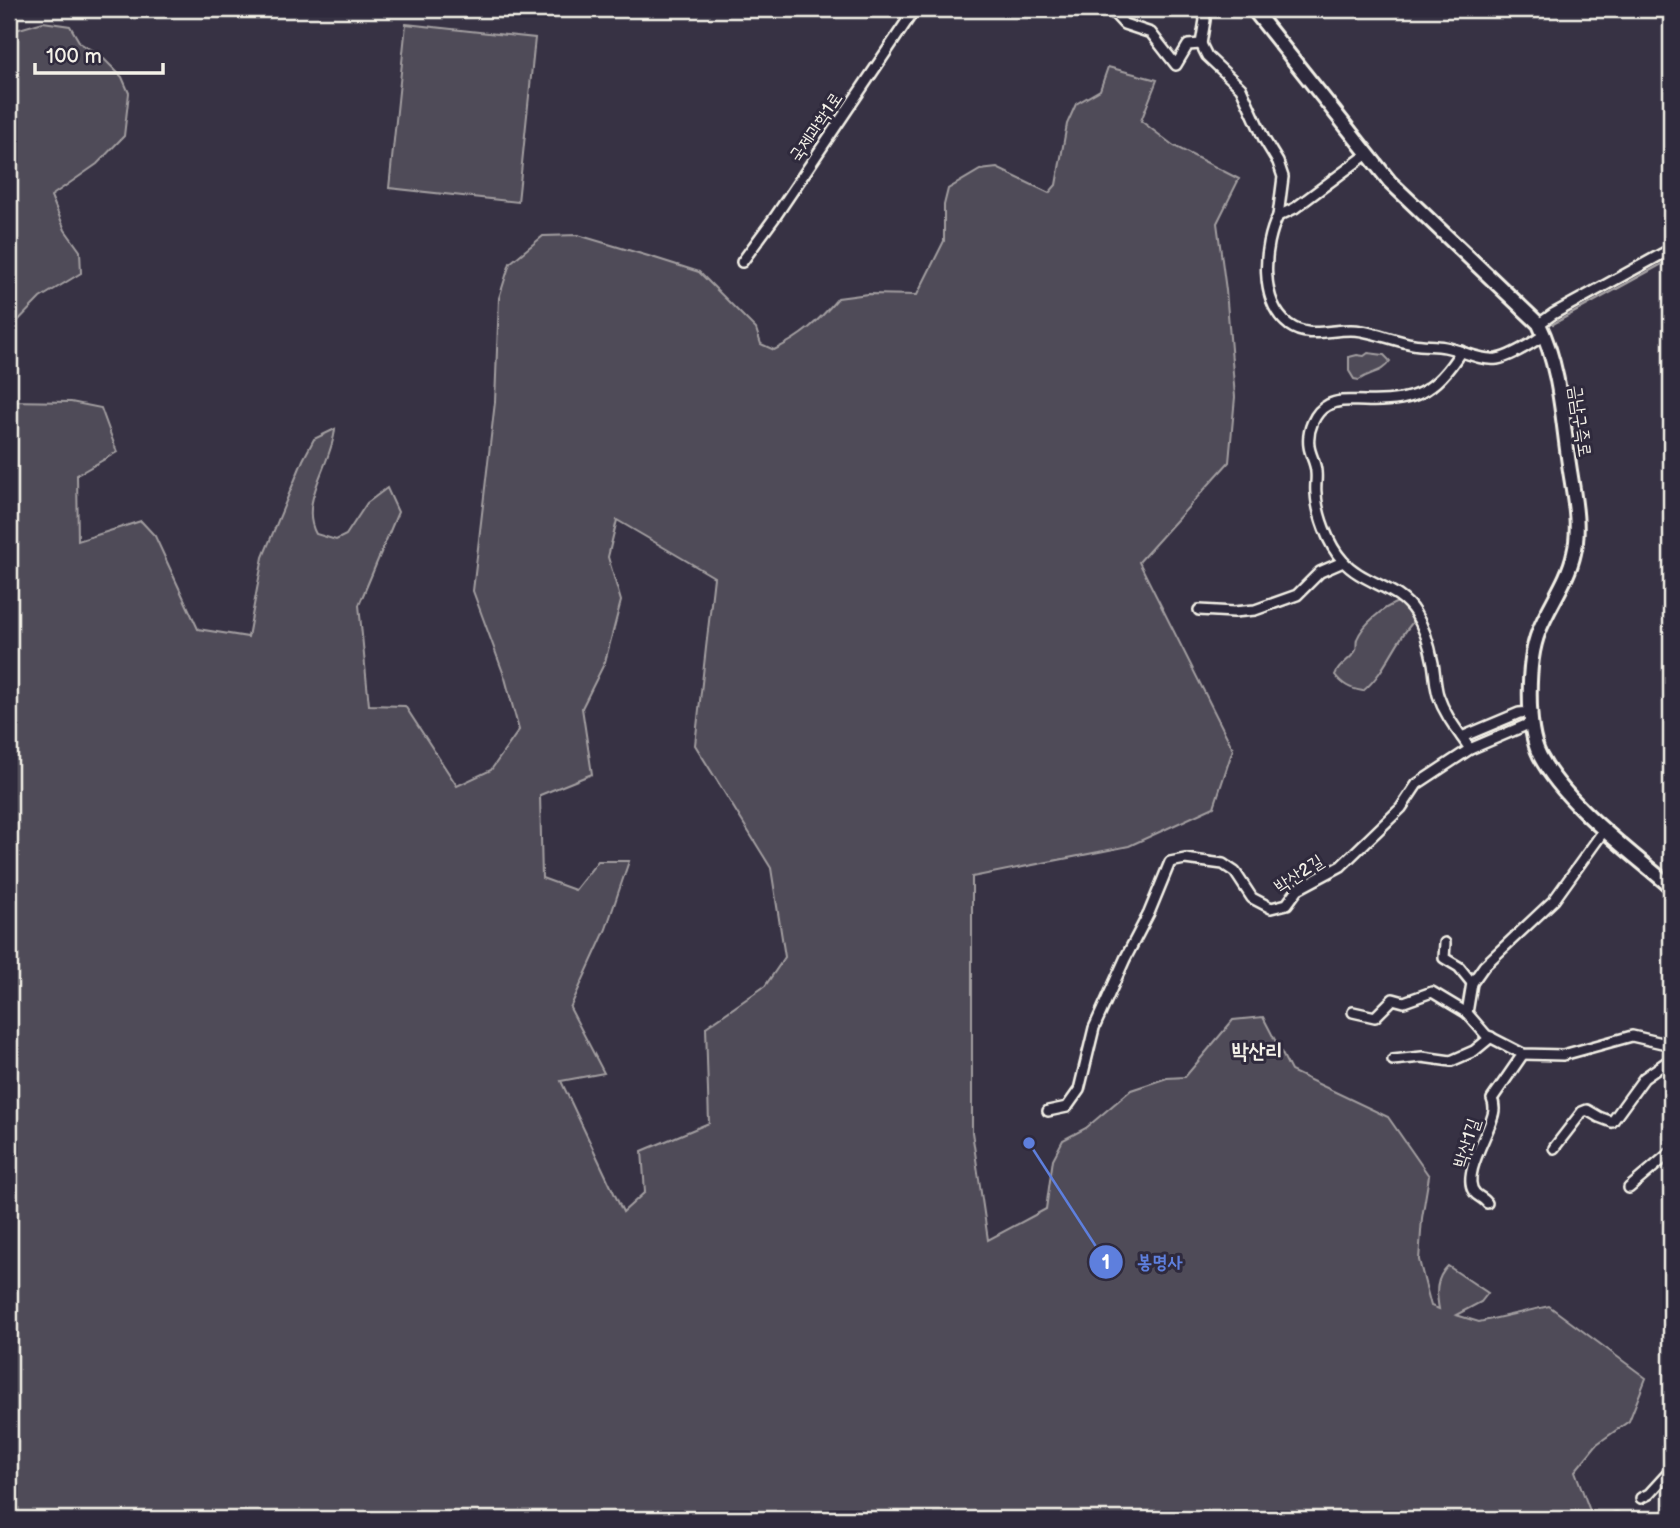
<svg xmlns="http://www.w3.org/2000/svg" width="1680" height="1528" viewBox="0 0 1680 1528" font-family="'Balsamiq Sans','Poor Story',sans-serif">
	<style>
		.green { fill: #504b59; stroke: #a29ea0; stroke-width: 2; fill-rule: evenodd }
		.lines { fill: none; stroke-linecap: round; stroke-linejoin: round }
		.stream { stroke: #a6a2a4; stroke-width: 2.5 }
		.minor-casing { stroke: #f4f1e8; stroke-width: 14 }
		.secondary-casing { stroke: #f4f1e8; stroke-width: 18 }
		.minor { stroke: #2f2a3d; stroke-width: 9 }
		.secondary { stroke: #2f2a3d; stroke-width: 12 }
		.labels { text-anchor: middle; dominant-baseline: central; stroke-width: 6; stroke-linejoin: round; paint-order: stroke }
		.street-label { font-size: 18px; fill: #f4f1e8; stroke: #2f2a3d }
		.quarter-label { font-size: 21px; font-weight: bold; fill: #f4f1e8; stroke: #2f2a3d }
		.leader { fill: none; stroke: #5e7fdd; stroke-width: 2.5 }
		.callout-dot { fill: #5e7fdd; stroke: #2f2a3d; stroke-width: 2.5 }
		.mark-label { font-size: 21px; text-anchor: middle; font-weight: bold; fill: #fff }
		.callout-label { font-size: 19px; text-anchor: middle; font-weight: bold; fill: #5e7fdd; stroke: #2f2a3d; stroke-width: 6; stroke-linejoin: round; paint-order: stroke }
	</style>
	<rect width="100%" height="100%" fill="#373244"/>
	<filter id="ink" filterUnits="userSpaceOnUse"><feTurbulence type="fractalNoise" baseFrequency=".0143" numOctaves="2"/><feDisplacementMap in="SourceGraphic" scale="14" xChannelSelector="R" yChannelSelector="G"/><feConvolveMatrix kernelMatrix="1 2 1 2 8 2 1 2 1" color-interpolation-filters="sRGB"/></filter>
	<g filter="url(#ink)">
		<g class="green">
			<path d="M 43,22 L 70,26 L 80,43 L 101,56 L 122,77 L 129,93 L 124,136 L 97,164 L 51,196 L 65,230 L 80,251 L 81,273 L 40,298 L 9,330 L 9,32 Z"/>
			<path d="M 406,24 L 535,38 L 518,202 L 389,188 Z"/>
			<path d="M 1108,67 L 1157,80 L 1141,121 L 1174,146 L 1239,179 L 1217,223 L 1226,290 L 1235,397 L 1229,462 L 1139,562 L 1233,749 L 1214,807 L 1129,846 L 972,877 L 972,1132 L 988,1240 L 1046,1209 L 1053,1159 L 1063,1140 L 1086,1128 L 1131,1090 L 1167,1078 L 1185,1077 L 1233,1020 L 1263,1017 L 1291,1071 L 1388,1117 L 1429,1176 L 1422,1218 L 1419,1260 L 1431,1306 L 1439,1309 C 1436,1292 1435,1279 1448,1266 L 1488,1293 L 1481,1302 L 1456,1315 L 1479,1322 L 1549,1306 L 1646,1378 L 1629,1421 L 1597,1444 L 1575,1471 L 1593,1519 L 9,1519 L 9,401 L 71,402 L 101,408 L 117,452 L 77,475 L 78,541 L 141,521 L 155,536 L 198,629 L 248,637 L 263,557 L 303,460 L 314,439 L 335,429 C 332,464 298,502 316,534 L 336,540 L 346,535 L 367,503 L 387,488 L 398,512 L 359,605 L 369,705 L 405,706 L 457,786 L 491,770 L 519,730 L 505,678 L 473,591 L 495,402 L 499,298 L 510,263 L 543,236 L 578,235 L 655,258 L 699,272 L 756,329 L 761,344 L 774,350 C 802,336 818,322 838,298 L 868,294 L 917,295 L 944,241 L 944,205 L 948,189 L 980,170 L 997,168 L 1049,193 L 1056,185 L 1067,124 L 1076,104 L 1100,90 ZM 617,520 L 714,577 L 695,745 L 771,868 L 785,957 L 765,986 L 706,1027 L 709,1123 L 642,1151 L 645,1192 L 623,1212 L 561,1081 L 604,1073 L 570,1008 L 606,929 L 629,861 L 598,861 L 575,890 L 542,878 L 540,795 L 592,774 L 582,708 L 605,662 L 621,601 L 608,557 Z"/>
			<path d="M 1368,353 L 1384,355 L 1390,361 C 1381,374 1371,371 1359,380 L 1354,379 L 1349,371 L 1349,357 L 1357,355 L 1364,356 Z"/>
			<path d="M 1398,602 L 1412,616 L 1412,623 C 1393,645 1385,673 1363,691 C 1350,689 1343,685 1335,675 C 1339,664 1351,660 1356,650 C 1357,646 1356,642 1357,639 C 1363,624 1384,607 1398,602 Z"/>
		</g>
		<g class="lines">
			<path class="stream" d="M 1553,324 L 1671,259"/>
			<defs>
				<g id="minor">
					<path d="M 1110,9 L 1124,24 L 1151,33 L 1176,65 L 1188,45 L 1201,44"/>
					<path d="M 1201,44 L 1207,56 L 1241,88 L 1264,139 L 1278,162 L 1283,177 L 1278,216"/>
					<path d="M 1201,44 L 1205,20 L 1203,9"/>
					<path d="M 1366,155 L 1295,208 L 1278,216 C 1263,246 1259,302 1289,325 C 1311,341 1337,326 1362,331 C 1379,334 1396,341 1413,344 C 1424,346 1435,345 1445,347 C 1461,350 1480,361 1497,359 C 1513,356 1531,343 1545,335"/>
					<path d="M 742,262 L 775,217 L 915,9"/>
					<path d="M 1539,324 L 1553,314 L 1671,249"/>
					<path d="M 1461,351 C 1435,393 1413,403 1364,401 C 1352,401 1339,399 1328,405 C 1314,412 1307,431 1309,446 C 1310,455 1316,463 1316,472 C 1317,479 1315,486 1316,493 C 1317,514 1328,545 1343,561 C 1363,584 1399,586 1415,613 C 1424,627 1430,647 1433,663 C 1435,674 1435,685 1438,695 C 1445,716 1458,731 1470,749"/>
					<path d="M 1199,610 L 1234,612 L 1255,610 L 1297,595 L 1320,572 L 1343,562"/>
					<path d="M 1462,737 L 1519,713 L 1532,712"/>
					<path d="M 1605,829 L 1554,900 L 1484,966 L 1472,983 L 1467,1013 L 1486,1035 L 1523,1054 L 1563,1055 L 1632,1036 L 1671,1045"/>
					<path d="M 1445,943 L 1444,958 L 1459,967 L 1472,983"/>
					<path d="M 1353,1012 L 1375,1017 L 1393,999 L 1404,1002 L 1432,992 L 1467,1013"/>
					<path d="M 1393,1060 L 1422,1057 L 1451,1061 L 1474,1051 L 1491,1037"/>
					<path d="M 1048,1111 L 1067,1107 L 1079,1090 L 1094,1028 L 1125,959 L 1149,913 L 1170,862 L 1185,859 L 1223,864 L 1235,872 L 1252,898 L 1271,908 L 1287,904 L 1298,889 L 1341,866 L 1401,808 L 1417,784 L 1470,749 L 1531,723"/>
					<path d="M 1554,1148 L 1582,1112 L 1587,1110 L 1599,1117 L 1612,1122 L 1644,1078 L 1671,1059"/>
					<path d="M 1629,1188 L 1671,1152"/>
					<path d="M 1487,1203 C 1484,1198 1478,1197 1475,1193 C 1459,1175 1494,1127 1494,1109 C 1494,1107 1493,1101 1492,1099 L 1523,1054"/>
					<path d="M 1641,1498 L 1649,1494 L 1671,1470"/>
					<path d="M 1616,1519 L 1616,1518"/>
				</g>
				<path id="secondary" d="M 1253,9 L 1390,182 L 1539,324 C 1560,367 1562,417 1569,464 C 1573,492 1581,525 1574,553 C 1568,581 1549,605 1539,631 C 1527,660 1526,728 1540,756 C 1565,804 1630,851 1671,887"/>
			</defs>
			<use href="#minor" class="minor-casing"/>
			<use href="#secondary" class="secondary-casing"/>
			<use href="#minor" class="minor"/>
			<use href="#secondary" class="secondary"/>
		</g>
	</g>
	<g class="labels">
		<g class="street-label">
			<text transform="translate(816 127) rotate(-56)">국제과학1로</text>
			<text transform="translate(1580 421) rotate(82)">금남구즉로</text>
			<text transform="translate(1299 874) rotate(-33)">박산2길</text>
			<text transform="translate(1467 1143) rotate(-72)">박산1길</text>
		</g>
		<g class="quarter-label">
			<text x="1257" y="1051">박산리</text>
		</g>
	</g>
	<path class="leader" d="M1029 1143L1106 1262"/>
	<g class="callout-dot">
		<circle cx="1029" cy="1143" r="7"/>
		<circle cx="1106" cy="1262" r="18"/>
	</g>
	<g class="mark-label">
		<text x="1106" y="1269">1</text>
	</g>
	<g class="callout-label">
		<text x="1160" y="1268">봉명사</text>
	</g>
	<rect width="1680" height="1528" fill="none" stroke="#2f2a3d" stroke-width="35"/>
	<rect x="18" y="18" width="1645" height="1493" fill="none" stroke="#f4f1e8" stroke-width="2.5" filter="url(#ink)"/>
	<path d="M35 63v10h128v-10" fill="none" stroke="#f4f1e8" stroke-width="3.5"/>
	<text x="46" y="63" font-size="21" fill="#f4f1e8" stroke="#2f2a3d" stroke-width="5" paint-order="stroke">100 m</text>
</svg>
